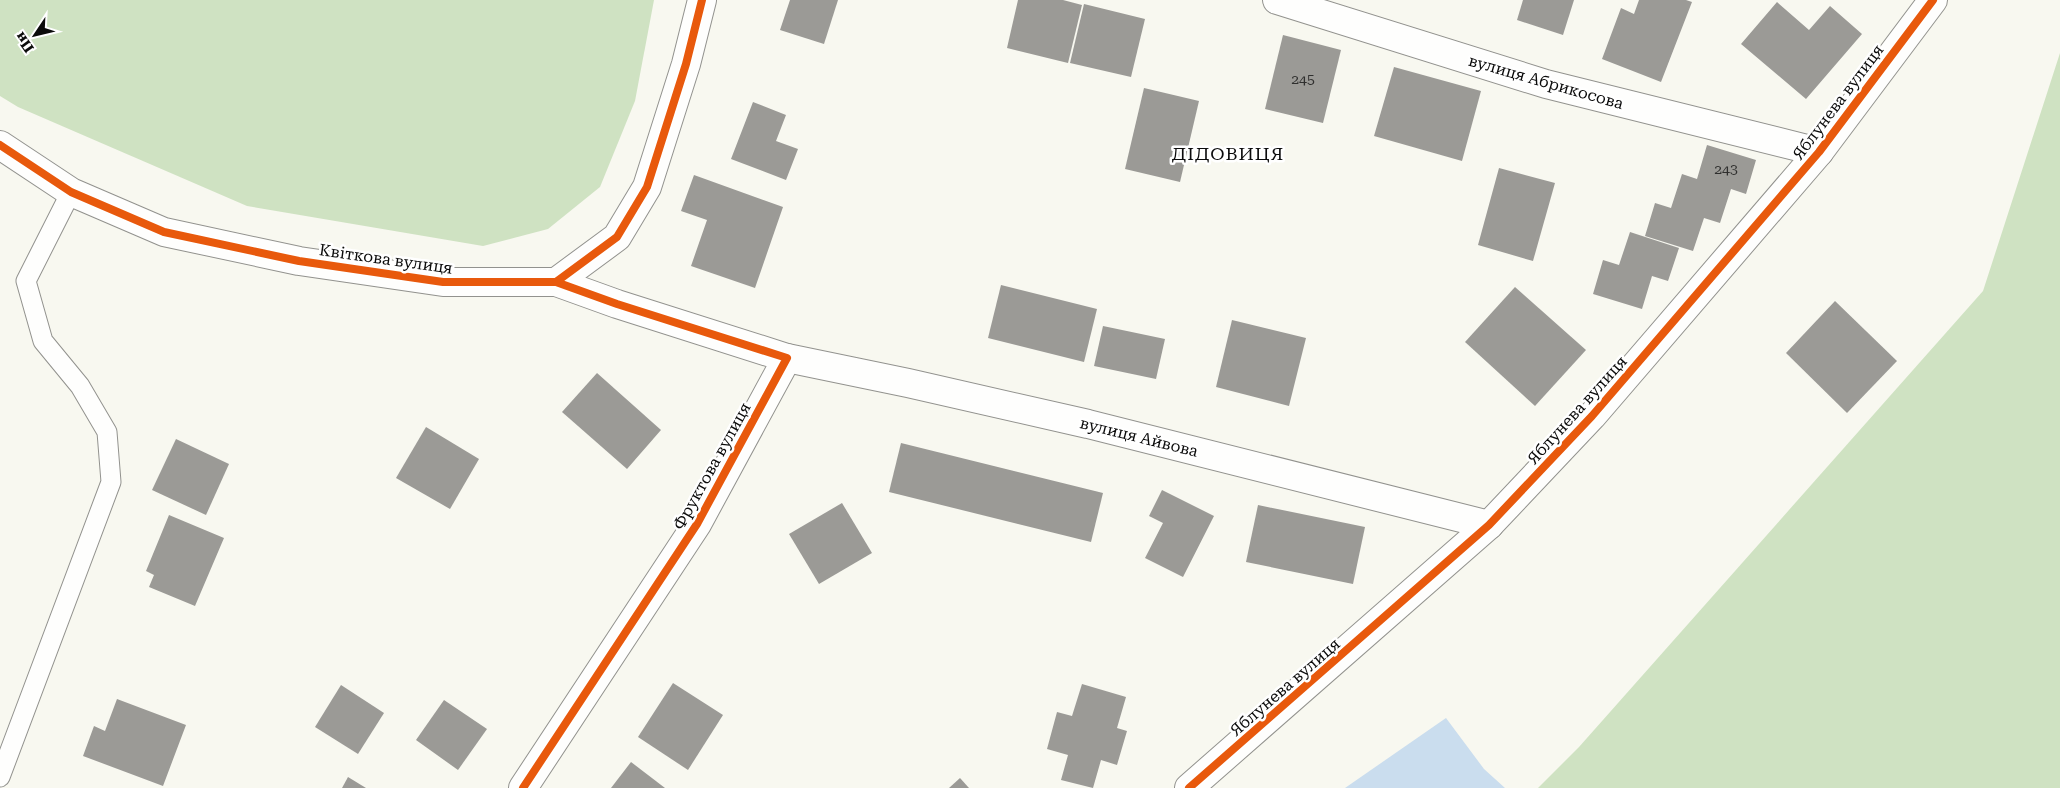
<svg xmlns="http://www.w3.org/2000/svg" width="2060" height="788" viewBox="0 0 2060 788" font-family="'Roboto Serif',serif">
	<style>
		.forest { fill: #cfe2c2 }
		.water { fill: #caddee }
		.building { fill: #9b9a96 }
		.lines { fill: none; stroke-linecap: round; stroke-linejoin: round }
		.service-casing { stroke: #92928e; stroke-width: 21 }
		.minor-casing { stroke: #92928e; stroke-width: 30 }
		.service { stroke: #fefefd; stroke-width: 19 }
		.minor { stroke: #fefefd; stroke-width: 28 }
		.cycleway-casing { stroke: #fff; stroke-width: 11 }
		.cycleway { stroke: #e8590c; stroke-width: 8 }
		.labels { text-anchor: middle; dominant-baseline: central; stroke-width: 5; stroke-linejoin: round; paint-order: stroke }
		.number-label { font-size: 14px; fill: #2f2f2e }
		.street-label { font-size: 16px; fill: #0b0b0b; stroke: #fff }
		.neighbourhood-label { font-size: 18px; letter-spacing: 1px; fill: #0b0b0b; stroke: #fff }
	</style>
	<rect width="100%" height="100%" fill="#f8f8f0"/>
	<g class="forest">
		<path d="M 0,0 L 654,0 L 635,101 L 600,187 L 548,229 L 483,246 L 247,206 L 18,107 L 0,96 Z"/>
		<path d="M 2060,53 L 2060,788 L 1538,788 L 1579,747 L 1983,291 Z"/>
	</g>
	<path class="water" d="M 1446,718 L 1484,769 L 1505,788 L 1345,788 Z"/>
	<g class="building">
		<path d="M 790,0 L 838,0 L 824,44 L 780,30 Z"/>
		<path d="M 1018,0 L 1063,0 L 1082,5 L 1068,63 L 1007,48 Z"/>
		<path d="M 1523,0 L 1574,0 L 1563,35 L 1517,20 Z"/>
		<path d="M 1639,0 L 1686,0 L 1692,2 L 1661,82 L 1602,59 L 1621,8 L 1634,14 Z"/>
		<path d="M 1777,2 L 1809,30 L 1830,6 L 1862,34 L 1806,99 L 1741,44 Z"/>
		<path d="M 1084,4 L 1145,19 L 1131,77 L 1070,63 Z"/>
		<path d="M 1283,35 L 1341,50 L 1323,123 L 1265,109 Z"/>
		<path d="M 1394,67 L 1481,91 L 1462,161 L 1374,136 Z"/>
		<path d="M 1144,88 L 1199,101 L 1180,182 L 1125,169 Z"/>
		<path d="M 753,102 L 786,115 L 776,141 L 798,149 L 786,180 L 731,159 Z"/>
		<path d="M 1707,145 L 1756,160 L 1746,194 L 1731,189 L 1720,223 L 1704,218 L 1693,251 L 1645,236 L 1655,203 L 1671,208 L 1682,174 L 1697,179 Z"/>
		<path d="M 1499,168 L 1555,183 L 1533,261 L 1478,245 Z"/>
		<path d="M 694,175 L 783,207 L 755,288 L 691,266 L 707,220 L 681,211 Z"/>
		<path d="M 1630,232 L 1679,248 L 1668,281 L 1652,276 L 1642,309 L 1593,294 L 1603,260 L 1619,265 Z"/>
		<path d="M 1001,285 L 1097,309 L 1084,362 L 988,338 Z"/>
		<path d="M 1515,287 L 1586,350 L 1535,406 L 1465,342 Z"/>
		<path d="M 1835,301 L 1897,361 L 1847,413 L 1786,353 Z"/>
		<path d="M 1232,320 L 1306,338 L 1289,406 L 1216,387 Z"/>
		<path d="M 1103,326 L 1165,339 L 1156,379 L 1094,366 Z"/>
		<path d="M 597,373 L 661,430 L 627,469 L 562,412 Z"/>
		<path d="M 426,427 L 479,459 L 450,509 L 396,478 Z"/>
		<path d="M 176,439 L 229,464 L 206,515 L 152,490 Z"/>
		<path d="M 901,443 L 1103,493 L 1091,542 L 889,492 Z"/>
		<path d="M 1162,490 L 1214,516 L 1183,577 L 1145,558 L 1163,523 L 1149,516 Z"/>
		<path d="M 842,503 L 872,553 L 819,584 L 789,534 Z"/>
		<path d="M 1258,505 L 1365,527 L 1353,584 L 1246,562 Z"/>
		<path d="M 169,515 L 224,538 L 195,606 L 149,587 L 154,575 L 146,571 Z"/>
		<path d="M 673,683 L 723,715 L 688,770 L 638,737 Z"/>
		<path d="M 1082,684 L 1126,697 L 1117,728 L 1127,731 L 1117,765 L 1101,760 L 1093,788 L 1061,780 L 1068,755 L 1047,749 L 1057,712 L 1072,716 Z"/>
		<path d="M 341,685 L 384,713 L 358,754 L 315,727 Z"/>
		<path d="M 117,699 L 186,725 L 163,786 L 83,756 L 94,726 L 105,731 Z"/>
		<path d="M 444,700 L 487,729 L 458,770 L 416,740 Z"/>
		<path d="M 631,762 L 665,788 L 611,788 Z"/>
		<path d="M 348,777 L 366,788 L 342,788 Z"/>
		<path d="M 960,778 L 969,788 L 949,788 Z"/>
	</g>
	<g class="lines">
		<defs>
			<path id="service" d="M 0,777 L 111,482 L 107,432 L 80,386 L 43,341 L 26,281 L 71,192"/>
			<g id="minor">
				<path d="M 1277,0 L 1546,84 L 1819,152"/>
				<path d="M 0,145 L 71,192 L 164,232 L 299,261 L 443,282 L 556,282 L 617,237 L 647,187 L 686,64 L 702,0"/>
				<path d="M 787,358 L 908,383 L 1088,424 L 1489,525"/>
				<path d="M 523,788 L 697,524 L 787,358 L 617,304 L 556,282"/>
				<path d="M 1189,788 L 1489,525 L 1592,416 L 1819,152 L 1933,0"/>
			</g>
		</defs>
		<use href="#service" class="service-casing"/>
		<use href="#minor" class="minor-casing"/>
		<use href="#service" class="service"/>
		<use href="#minor" class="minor"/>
		<defs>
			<g id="cycleway">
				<path d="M 0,145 L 71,192 L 164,232 L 299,261 L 443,282 L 556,282 L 617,237 L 647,187 L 686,64 L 702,0"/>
				<path d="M 523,788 L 697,524 L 787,358 L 617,304 L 556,282"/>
				<path d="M 1189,788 L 1489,525 L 1592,416 L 1819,152 L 1933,0"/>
			</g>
		</defs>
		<use href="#cycleway" class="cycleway-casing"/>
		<use href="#cycleway" class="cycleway"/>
	</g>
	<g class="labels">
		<g class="number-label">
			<text x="1303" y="79">245</text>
			<text x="1726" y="169">243</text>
		</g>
		<g class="street-label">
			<text transform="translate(1546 82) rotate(16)">вулиця Абрикосова</text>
			<text transform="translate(1838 102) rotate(-53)">Яблунева вулиця</text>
			<text transform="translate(386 259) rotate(8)">Квіткова вулиця</text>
			<text transform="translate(1577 410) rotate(-48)">Яблунева вулиця</text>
			<text transform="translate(1139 437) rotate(14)">вулиця Айвова</text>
			<text transform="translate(712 466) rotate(-61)">Фруктова вулиця</text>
			<text transform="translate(1285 687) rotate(-41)">Яблунева вулиця</text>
		</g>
		<g class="neighbourhood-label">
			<text x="1228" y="153">ДІДОВИЦЯ</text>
		</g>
	</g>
	<g transform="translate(35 35) rotate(235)" stroke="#ffffff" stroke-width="4" paint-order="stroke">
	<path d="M0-4L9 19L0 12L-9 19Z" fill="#0b0b0b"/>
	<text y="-8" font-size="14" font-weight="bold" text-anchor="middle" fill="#0b0b0b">Пн</text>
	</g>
</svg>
